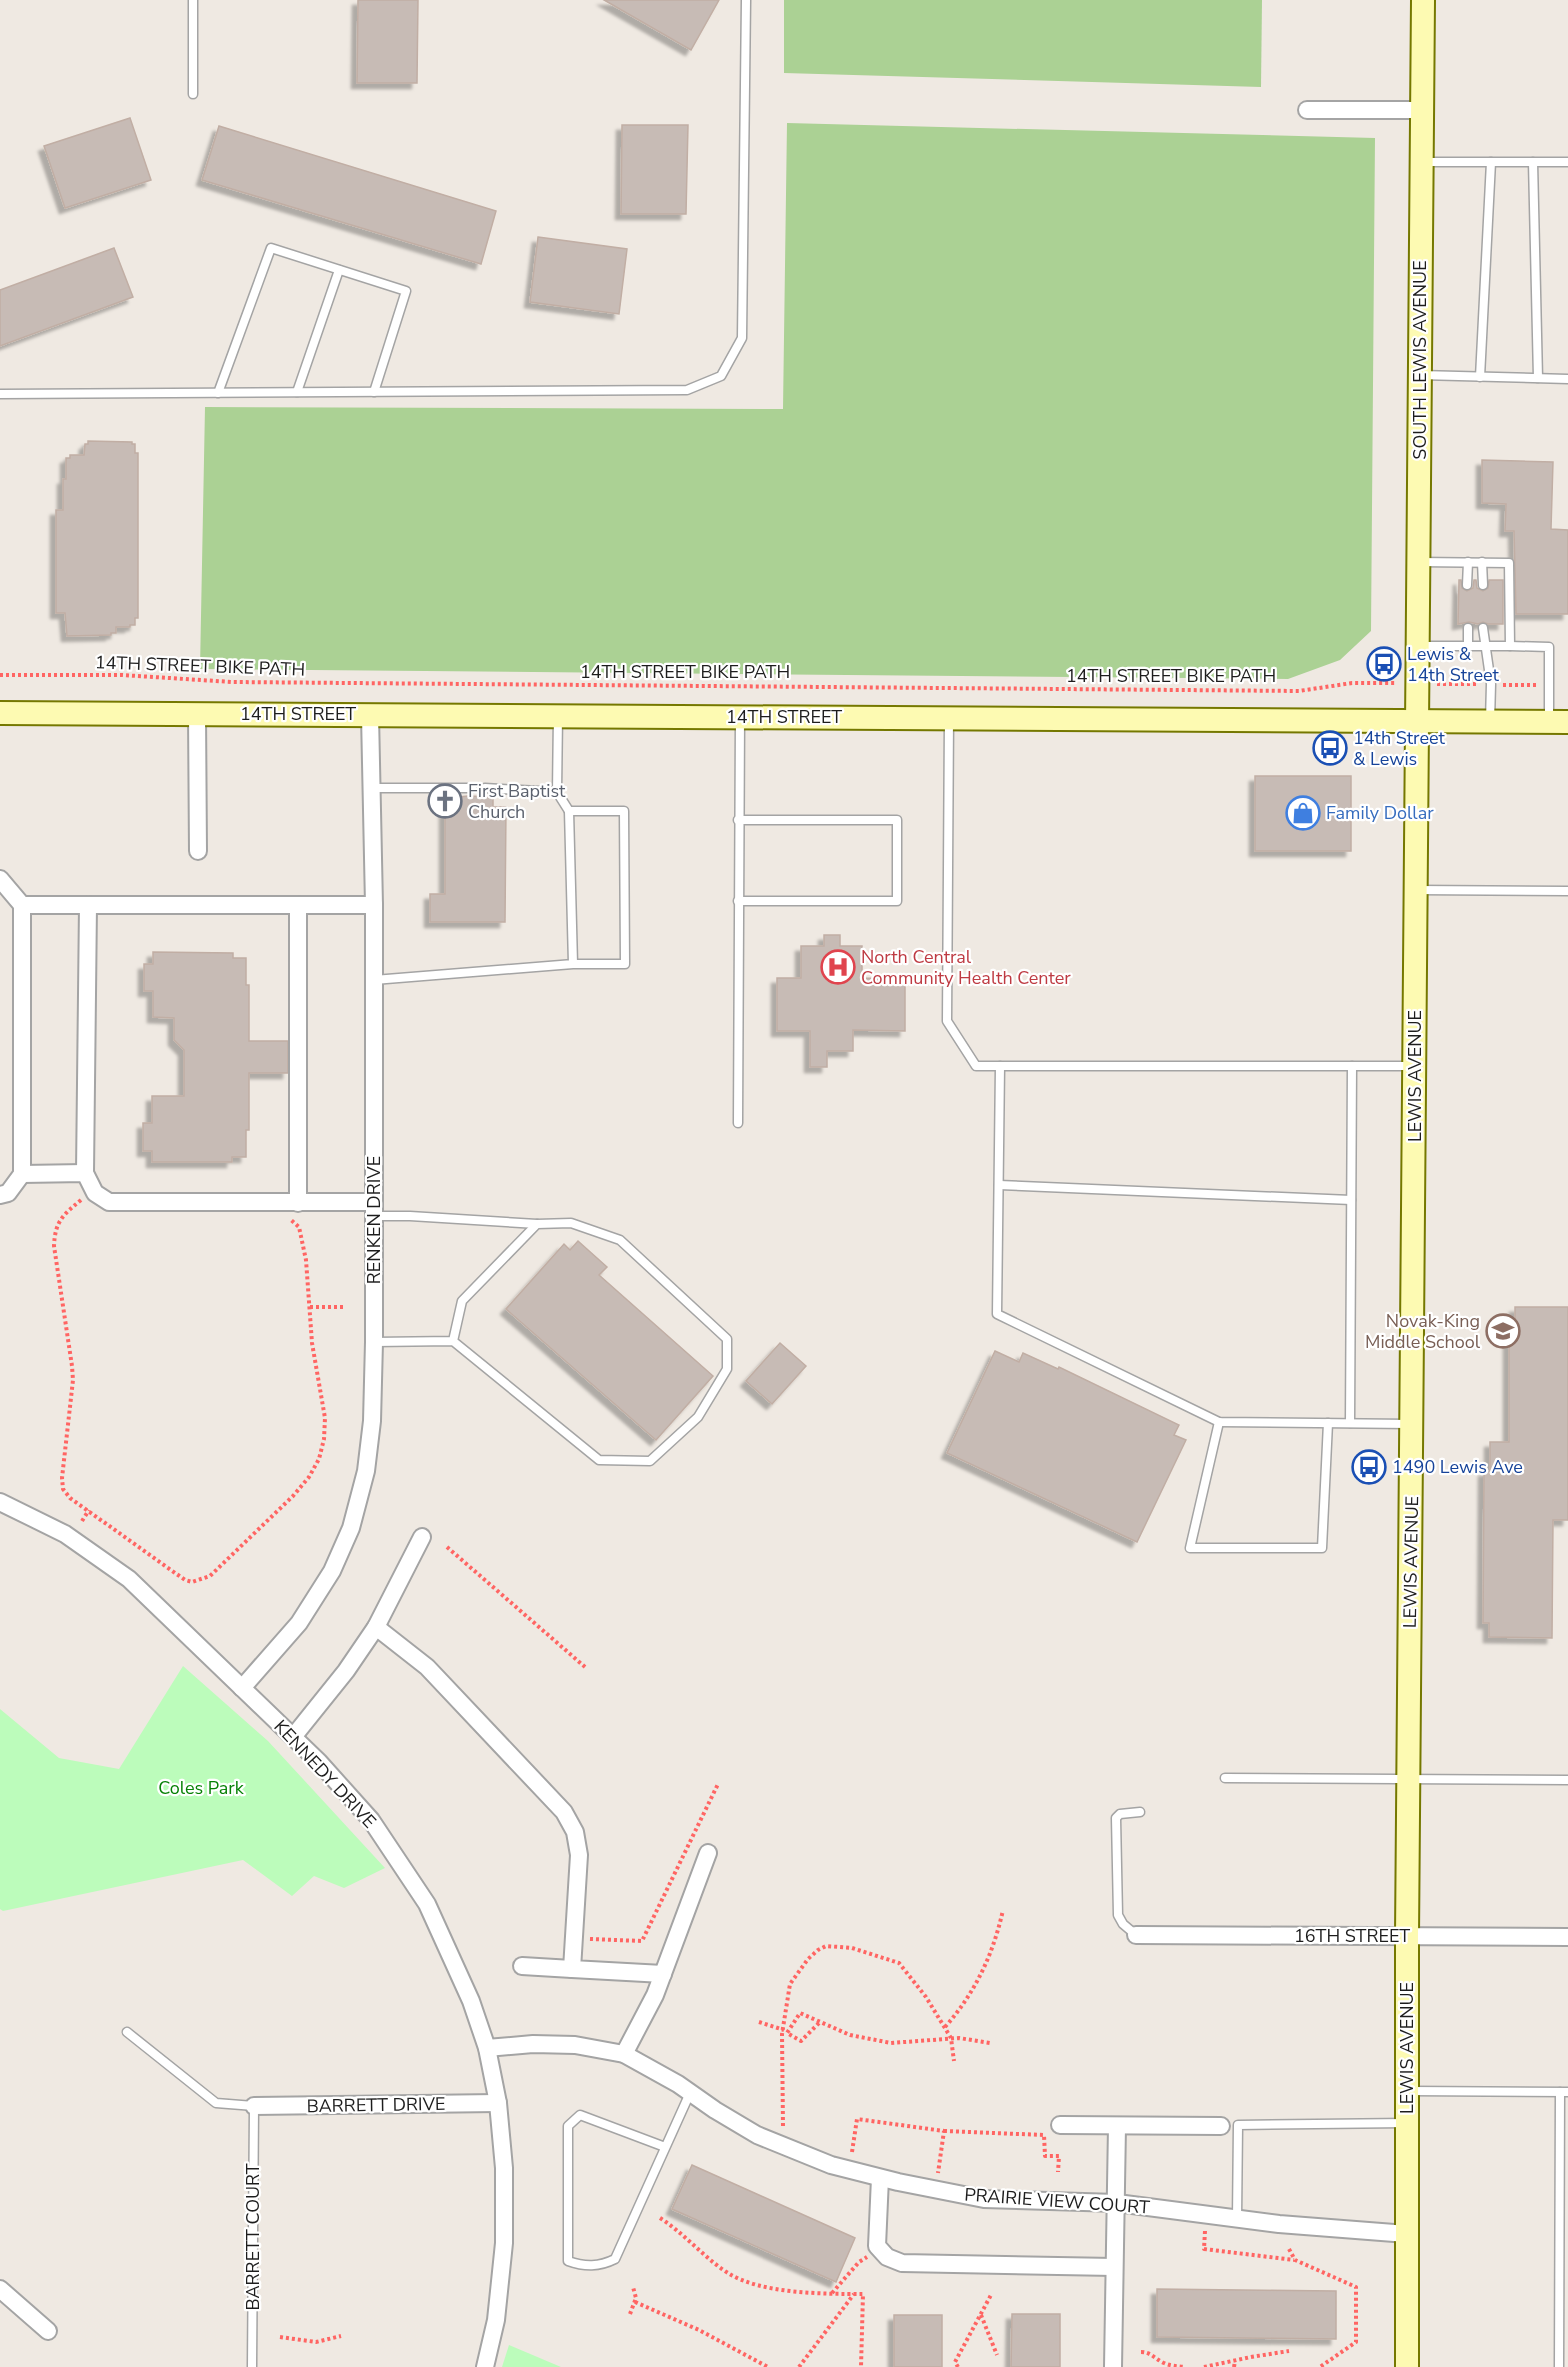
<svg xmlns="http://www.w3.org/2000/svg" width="1568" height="2367" font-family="'Nunito Sans',sans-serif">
<defs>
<filter id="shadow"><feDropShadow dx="-5.5" dy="5.5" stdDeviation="1.5" flood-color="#0004"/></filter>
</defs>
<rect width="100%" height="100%" fill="#efe9e2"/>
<g fill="#abd194">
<polygon points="784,0 1262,0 1261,87 784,73"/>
<polygon points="787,123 1375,138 1371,631 1340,660 1288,679 200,669 205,407 783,409"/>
</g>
<g fill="#bcfcbb">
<polygon points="183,1666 268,1741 385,1868 344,1888 314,1876 292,1896 243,1860 3,1911 0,1909 0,1709 59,1758 119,1769"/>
<polygon points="509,2345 561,2367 502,2367"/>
</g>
<g fill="#c7bbb5" stroke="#c1aea4" stroke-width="1.5" filter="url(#shadow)">
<polygon points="358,0 418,0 417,83 357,83"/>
<polygon points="604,0 719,0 691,50"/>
<polygon points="130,118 151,180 65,208 44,146"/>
<polygon points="622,125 688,125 686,214 621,214"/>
<polygon points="219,126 496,211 481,264 202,180"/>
<polygon points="538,237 627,249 619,314 530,302"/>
<polygon points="114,248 133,297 0,346 0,290"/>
<polygon points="88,441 132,442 132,444 135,444 135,453 138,453 138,618 135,618 135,625 130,625 130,627 116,627 116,633 111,633 111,635 67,636 65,613 56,613 56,510 63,510 63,479 66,479 66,458 70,458 70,455 84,455 85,444 88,444"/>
<polygon points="1482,460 1553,462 1551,529 1568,530 1568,614 1516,614 1514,531 1505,531 1506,504 1482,503"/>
<polygon points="1459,580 1461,580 1462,588 1467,591 1473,588 1474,580 1476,580 1477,588 1483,591 1488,588 1489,580 1503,580 1503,624 1488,624 1483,622 1478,624 1469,622 1458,624"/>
<rect x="1255" y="776" width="96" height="75"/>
<polygon points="468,796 493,797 493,807 506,807 505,922 430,922 430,894 445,894 445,806 459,806 459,797"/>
<polygon points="824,935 840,935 840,946 862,946 862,978 905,979 905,1031 853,1030 853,1051 827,1051 827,1067 810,1067 810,1031 777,1031 777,978 801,978 801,946 824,946"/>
<polygon points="153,952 233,953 233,958 246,958 246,985 249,985 249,1041 288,1041 288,1073 249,1073 249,1130 246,1130 246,1157 232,1157 232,1162 152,1162 152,1151 143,1151 143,1123 152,1123 152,1096 184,1096 184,1050 174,1040 174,1018 153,1017 153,991 144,991 144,964 153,964"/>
<polygon points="578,1241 607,1267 599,1275 713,1376 656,1440 506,1309 564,1244 570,1250"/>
<polygon points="1515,1307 1568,1307 1568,1520 1553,1520 1552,1638 1489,1637 1489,1623 1483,1623 1484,1471 1490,1471 1490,1442 1509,1442 1509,1322 1515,1322"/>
<polygon points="780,1343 806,1366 772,1404 746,1381"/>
<polygon points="995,1351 1019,1362 1023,1353 1058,1369 1059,1367 1179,1425 1174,1435 1186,1440 1137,1542 947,1453"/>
<polygon points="692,2165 855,2238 836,2282 672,2209"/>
<polygon points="1157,2289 1336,2291 1336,2339 1157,2337"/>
<polygon points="1012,2314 1060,2314 1060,2367 1011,2367"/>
<rect x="894" y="2315" width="48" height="52"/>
</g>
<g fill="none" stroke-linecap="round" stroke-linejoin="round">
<defs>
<g id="lane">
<polyline points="193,0 193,94"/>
<polyline points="1421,162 1568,162"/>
<polyline points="1533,162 1538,378"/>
<polyline points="1420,375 1568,379"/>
<polyline points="1480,377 1491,162"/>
<polyline points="297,392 339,270"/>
<polyline points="218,393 271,248 406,291 374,392"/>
<polyline points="0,394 687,390 721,376 742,338 746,0"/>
<polyline points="1419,562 1509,563 1510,646 1420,646"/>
<polyline points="1482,562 1483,585"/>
<polyline points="1467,585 1468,562"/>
<polyline points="1483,628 1491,684 1490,721"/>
<polyline points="1468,646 1468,628"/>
<polyline points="1510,646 1549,647 1549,721"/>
<polyline points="558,716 557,792 569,811"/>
<polyline points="949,718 947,1021 976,1066 1414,1066"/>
<polyline points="371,788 472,788"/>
<polyline points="485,788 557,792"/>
<polyline points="738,820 897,820 897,901 738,901"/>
<polyline points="1416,890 1568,891"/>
<polyline points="374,980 573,964 625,964 624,811 569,811 573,964"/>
<polyline points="1000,1066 997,1314 1219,1422 1410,1424"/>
<polyline points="738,1123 740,717"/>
<polyline points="999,1185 1351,1200"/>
<polyline points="374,1216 410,1216 537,1224"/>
<polyline points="374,1342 453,1341 599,1460 650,1461 698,1417 727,1369 727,1339 620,1240 571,1223 537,1224 462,1301 453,1341"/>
<polyline points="1219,1422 1190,1548 1322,1548 1328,1423"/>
<polyline points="1350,1423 1352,1066"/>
<polyline points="1225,1778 1568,1780"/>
<polyline points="1136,1935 1123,1924 1118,1915 1116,1818 1120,1814 1140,1812"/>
<polyline points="127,2032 216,2103 254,2106 252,2367"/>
<polyline points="1409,2091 1568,2092"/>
<path d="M665,2147L580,2115L568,2126V2261C585,2267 599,2267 615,2259L690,2093"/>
<polyline points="1237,2218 1238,2125 1407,2123"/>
<polyline points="1559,2367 1560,2092"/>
</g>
<g id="street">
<polyline points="1307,110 1422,110"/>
<polyline points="197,714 198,851"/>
<polyline points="0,879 22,905 22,1174 8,1193 0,1195"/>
<polyline points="22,905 374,905"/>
<polyline points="298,905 298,1203"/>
<polyline points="85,1173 88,905"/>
<polyline points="22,1174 85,1173 95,1193 109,1202 374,1202"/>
<polyline points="0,1502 65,1534 129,1579 319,1762 371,1820 427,1904 471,2001 487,2048 498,2103 504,2168 504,2243 496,2320 485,2367"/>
<polyline points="376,1627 427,1667 564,1812 575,1832 579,1855 572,1969 663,1974"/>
<polyline points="242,1688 299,1623 332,1571 351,1528 366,1471 372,1421 374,1342 374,905 370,715"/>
<polyline points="293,1737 346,1671 376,1627 422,1537"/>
<polyline points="1136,1935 1568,1937"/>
<polyline points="522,1966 572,1969"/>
<polyline points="487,2048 533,2044 575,2045 624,2054 678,2084 715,2110 757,2135 831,2165 898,2182 984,2199 1117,2203 1279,2224 1407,2234"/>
<polyline points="624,2054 655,1995 708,1853"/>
<polyline points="254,2106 498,2103"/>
<polyline points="1060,2125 1221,2126"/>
<polyline points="880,2178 877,2246 887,2257 902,2263 1114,2267"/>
<polyline points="0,2289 48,2331"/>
<polyline points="1113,2367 1117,2126"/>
</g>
<g id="secondary">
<polyline points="0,713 1568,722"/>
<polyline points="1407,2367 1407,1936 1423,0"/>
</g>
</defs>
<use href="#lane" stroke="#a4a4a4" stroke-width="11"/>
<use href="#street" stroke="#a4a4a4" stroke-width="20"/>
<use href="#secondary" stroke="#757800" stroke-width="26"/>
<g stroke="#ff6563" stroke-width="4" stroke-dasharray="3 3" stroke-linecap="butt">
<polyline points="0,675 122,675 232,682 1299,691 1352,683 1396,683"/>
<polyline points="1437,684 1477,684"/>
<polyline points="1503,685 1537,685"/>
<path d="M81,1200C63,1215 55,1221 54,1246L72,1366L73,1380L62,1478L63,1489L70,1498L185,1580L192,1582L210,1576L293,1496L309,1477L319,1459L324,1439L325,1418L312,1343L306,1260L299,1227L291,1220"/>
<polyline points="310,1307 346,1307"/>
<polyline points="82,1521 89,1510"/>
<polyline points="447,1547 585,1667"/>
<polyline points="590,1939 642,1941 718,1784"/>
<polyline points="759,2022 784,2030"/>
<polyline points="819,2023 801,2041 787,2033 800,2013 850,2035 891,2043 959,2038 990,2043"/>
<path d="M945,2027C975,1993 993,1955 1003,1910"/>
<polyline points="783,2126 782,2034 790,1984 808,1959 818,1950 826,1946 852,1948 899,1963 926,1997 951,2038 954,2061"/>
<polyline points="944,2131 1044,2135 1045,2156 1059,2156 1058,2172"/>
<polyline points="852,2152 857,2119 944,2131 938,2173"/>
<path d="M660,2218C685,2234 703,2257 728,2273C761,2294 824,2294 863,2294L861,2367"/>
<polyline points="1205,2231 1204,2249 1294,2260"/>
<polyline points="1289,2249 1295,2260 1356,2287 1356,2342 1320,2367"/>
<polyline points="832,2293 859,2262 867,2257"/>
<polyline points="635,2302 699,2330 768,2367"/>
<polyline points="630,2314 636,2298 633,2287"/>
<polyline points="981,2315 997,2355"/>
<polyline points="280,2337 316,2342 341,2336"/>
<path d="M1141,2352C1151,2352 1155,2359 1164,2363C1170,2366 1177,2366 1184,2367"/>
<polyline points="799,2367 854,2294"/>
<polyline points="958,2367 955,2362 991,2295"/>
<polyline points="1204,2367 1251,2357 1289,2351"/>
<polyline points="1234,2367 1235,2361"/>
</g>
<use href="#lane" stroke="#fff" stroke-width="8"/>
<use href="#street" stroke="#fff" stroke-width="16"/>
<use href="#secondary" stroke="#fdfab2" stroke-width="22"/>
</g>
<defs>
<symbol id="bus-ring" viewBox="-11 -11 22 22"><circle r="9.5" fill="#fff" stroke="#1a4fb4" stroke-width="1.5"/><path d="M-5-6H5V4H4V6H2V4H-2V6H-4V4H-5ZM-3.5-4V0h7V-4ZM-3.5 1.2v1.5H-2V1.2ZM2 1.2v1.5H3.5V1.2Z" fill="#1a4fb4"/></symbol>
<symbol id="church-ring" viewBox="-11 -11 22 22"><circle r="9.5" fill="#fff" stroke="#6b7280" stroke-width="1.5"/><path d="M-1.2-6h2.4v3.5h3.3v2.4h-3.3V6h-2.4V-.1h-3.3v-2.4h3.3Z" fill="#6b7280"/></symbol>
<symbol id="shop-ring" viewBox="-11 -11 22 22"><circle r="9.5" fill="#fff" stroke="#3f7fe0" stroke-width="1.5"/><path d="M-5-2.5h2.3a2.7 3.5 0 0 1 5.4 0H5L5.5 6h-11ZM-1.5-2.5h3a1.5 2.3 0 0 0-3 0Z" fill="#3f7fe0"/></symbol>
<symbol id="hospital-ring" viewBox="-11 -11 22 22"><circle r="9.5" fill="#fff" stroke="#e0444e" stroke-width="1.5"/><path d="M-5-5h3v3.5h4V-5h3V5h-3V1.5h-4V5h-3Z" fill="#e0444e"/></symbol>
<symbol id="school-ring" viewBox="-11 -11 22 22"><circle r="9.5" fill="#fff" stroke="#8d6e63" stroke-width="1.5"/><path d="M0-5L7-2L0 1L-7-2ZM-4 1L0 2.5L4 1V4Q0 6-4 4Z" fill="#8d6e63"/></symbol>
</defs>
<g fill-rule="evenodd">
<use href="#bus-ring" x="1365" y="645" width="38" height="38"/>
<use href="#bus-ring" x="1311" y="729" width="38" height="38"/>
<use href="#church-ring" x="426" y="782" width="38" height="38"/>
<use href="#shop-ring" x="1284" y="794" width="38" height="38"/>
<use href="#hospital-ring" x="819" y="948" width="38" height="38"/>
<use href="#school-ring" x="1484" y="1312" width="38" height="38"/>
<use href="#bus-ring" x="1350" y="1448" width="38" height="38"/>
</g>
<g text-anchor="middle" stroke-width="4.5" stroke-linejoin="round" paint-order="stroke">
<g font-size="18" fill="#1d1d1d" stroke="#fff">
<text transform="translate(1420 360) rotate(-90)" y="6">SOUTH LEWIS AVENUE</text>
<text transform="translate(200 666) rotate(2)" y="6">14TH STREET BIKE PATH</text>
<text x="685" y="678">14TH STREET BIKE PATH</text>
<text x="1171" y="682">14TH STREET BIKE PATH</text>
<text x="298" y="720">14TH STREET</text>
<text x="784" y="723">14TH STREET</text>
<text transform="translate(1415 1076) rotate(-90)" y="6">LEWIS AVENUE</text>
<text transform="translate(374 1220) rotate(-90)" y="6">RENKEN DRIVE</text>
<text transform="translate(1411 1562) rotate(-89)" y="6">LEWIS AVENUE</text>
<text transform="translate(325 1774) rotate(47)" y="6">KENNEDY DRIVE</text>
<text x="1352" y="1942">16TH STREET</text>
<text transform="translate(1407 2048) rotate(-90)" y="6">LEWIS AVENUE</text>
<text transform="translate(376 2105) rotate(-1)" y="6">BARRETT DRIVE</text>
<text transform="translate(1057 2201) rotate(4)" y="6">PRAIRIE VIEW COURT</text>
<text transform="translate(253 2237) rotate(-90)" y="6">BARRETT COURT</text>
</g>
<g font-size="18" fill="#164399" stroke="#fff" text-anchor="start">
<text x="1407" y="660">Lewis &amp;<tspan x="1407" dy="21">14th Street</tspan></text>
<text x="1353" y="744">14th Street<tspan x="1353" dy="21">&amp; Lewis</tspan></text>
<text x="1392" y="1473">1490 Lewis Ave</text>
</g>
<g font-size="18" fill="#5b616d" stroke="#fff" text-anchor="start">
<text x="468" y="797">First Baptist<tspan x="468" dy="21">Church</tspan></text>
</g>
<g font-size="18" fill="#366cbe" stroke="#fff" text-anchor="start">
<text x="1326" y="819">Family Dollar</text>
</g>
<g font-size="18" fill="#be3a42" stroke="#fff" text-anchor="start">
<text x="861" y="963">North Central<tspan x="861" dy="21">Community Health Center</tspan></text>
</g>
<g font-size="18" fill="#785e54" stroke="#fff" text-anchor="end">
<text x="1480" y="1327">Novak-King<tspan x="1480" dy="21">Middle School</tspan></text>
</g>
<g font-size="18" fill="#068105" stroke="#fff">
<text x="201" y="1794">Coles Park</text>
</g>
</g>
</svg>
